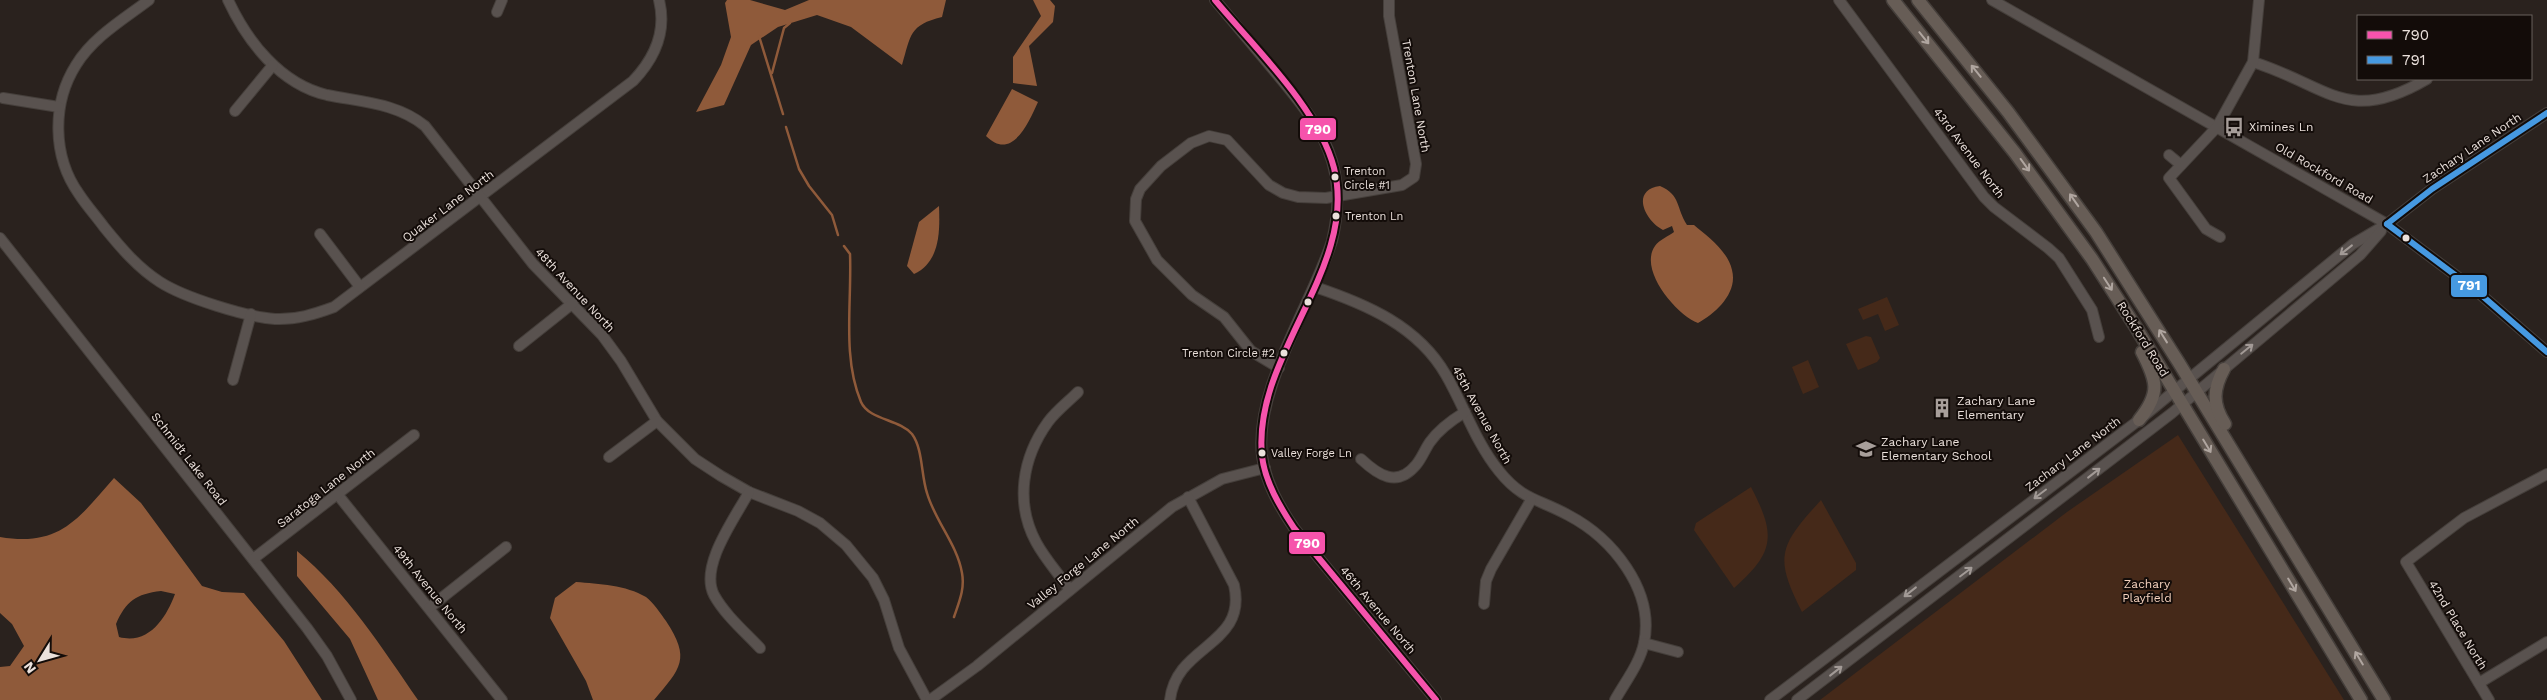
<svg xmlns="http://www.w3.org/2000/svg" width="2547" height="700" font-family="'Work Sans',sans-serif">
<rect width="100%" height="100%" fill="#2a221e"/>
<g fill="#452919">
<polygon points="1887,297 1899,325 1885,331 1878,314 1863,320 1858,309"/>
<polygon points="1866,336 1871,337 1880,358 1877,362 1858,370 1846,344"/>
<polygon points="1808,360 1819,387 1803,394 1792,367"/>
<polygon points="2178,435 2344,700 1820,700 2067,512"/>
<path d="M1751,487C1776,535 1775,552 1734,588L1694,530L1696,523Z"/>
<path d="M1821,500L1856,563V570L1802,612C1773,556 1780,545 1821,500Z"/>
</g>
<g fill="#8f5a3a" fill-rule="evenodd">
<path d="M727,0H750L785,10L809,0H946L942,17C909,25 911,35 902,65L851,27L817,15L778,27L751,45L724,105L696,112L721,65L731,37L725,3Z"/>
<polygon points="1033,0 1050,0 1055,6 1053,22 1029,46 1037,86 1013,83 1013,57 1041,16"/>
<path d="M1012,89L1038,102C1029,122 1012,162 986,136Z"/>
<path d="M1660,186C1681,195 1676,208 1687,225H1694C1707,236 1728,251 1732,270C1738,293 1716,313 1698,323C1677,315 1638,270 1655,246C1659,240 1669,236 1674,232L1672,226L1663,230C1645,221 1630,190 1660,186Z"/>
<path d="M939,206C940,232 940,262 914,274L907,266L919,222Z"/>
<path d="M114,478L141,503L202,586L222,592L244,593L284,641L322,700H0V667L10,666L24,646L12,624L0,613V537C60,547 78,519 114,478ZM161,591L175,594C166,618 149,645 119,637L116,624C126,601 136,594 161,591Z"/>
<path d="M297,551C346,591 382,648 418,700H378L350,639L297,576Z"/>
<path d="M576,582C599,584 626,585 646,597C653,602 661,614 666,621C691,659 681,668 654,700H593L586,681L550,618L555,598Z"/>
</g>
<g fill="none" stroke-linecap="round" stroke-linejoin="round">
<g stroke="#8f5a3a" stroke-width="2.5">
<polyline points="759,36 783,114"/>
<polyline points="772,73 784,28 790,23"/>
<polyline points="786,127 799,169 809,186 832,215 838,235"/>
<path d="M844,246L850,254C852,302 842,357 861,402C869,420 899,419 912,434C923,449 921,475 927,493C935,521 957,544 962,573C965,589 959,602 954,617"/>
</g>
<defs>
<g id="minor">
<path d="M149,0C124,19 93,37 76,65C52,103 52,156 79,194C86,205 96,216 104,227C121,248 138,268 160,282C185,298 247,317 275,319C296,320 315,314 334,307L633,81C655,58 667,32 659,0"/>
<path d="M228,0C247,41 280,84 327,95C361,102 397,103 425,126L533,264L602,335L621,361L657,421L695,459L721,476L749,492L798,511L820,523L846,545L873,578L884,600L899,648L927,700"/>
<path d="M1215,0C1235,24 1256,49 1276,73C1322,128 1350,166 1332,241C1311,306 1254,389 1262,456C1266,483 1279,506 1294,528L1436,700"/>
<polyline points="1839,0 1984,197 1994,207 2048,248 2059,258 2092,310 2099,337"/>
<polyline points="1992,0 2387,224 2479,293 2547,352"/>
<polyline points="497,12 502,0"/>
<path d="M2253,62C2329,86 2347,126 2427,79"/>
<polyline points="3,98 59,107"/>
<polyline points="235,111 273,65"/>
<polyline points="2169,155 2181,165"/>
<polyline points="320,234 360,287"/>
<polyline points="2220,237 2206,229 2169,178 2217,127 2253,62 2259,0"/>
<polyline points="0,238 307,628 327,656 351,700"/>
<path d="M1315,287C1366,304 1418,326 1446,375C1464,406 1476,443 1499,471C1522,500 1539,499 1568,515C1612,538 1655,590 1644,643C1640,663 1625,682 1615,700"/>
<polyline points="519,346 573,303"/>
<polyline points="1279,368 1251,351 1224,317 1192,295 1157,260 1135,221 1136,199 1140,189 1161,166 1191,143 1209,136 1227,140 1269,185 1283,193 1298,197 1326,198 1402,185 1414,177 1416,164 1389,16 1389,0"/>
<polyline points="233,380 251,314"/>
<polyline points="609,457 657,421"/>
<path d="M1361,459C1378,475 1397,488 1416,465C1422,458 1425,449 1430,442C1439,429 1452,420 1465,412"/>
<path d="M749,492C735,518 699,566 714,595C725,615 745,632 760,648"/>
<polyline points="338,495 502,700"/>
<polyline points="253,559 414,435"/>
<path d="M1070,590C1059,574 1045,559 1036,542C1015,503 1022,458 1048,422C1056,411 1068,402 1078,392"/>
<polyline points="1484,604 1486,581 1491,569 1531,500"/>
<polyline points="429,608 506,547"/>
<polyline points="1644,643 1678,652"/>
<polyline points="2479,683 2547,642"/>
<polyline points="930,700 977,666 1172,507 1222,479 1265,468"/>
<path d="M1170,700C1176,644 1248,646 1234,585L1188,497"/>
<polyline points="1770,700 2139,420 2353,244 2387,224 2432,189 2547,113"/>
<polyline points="1797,700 2172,413 2360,255 2381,231"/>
<polyline points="2489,700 2406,562 2464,518 2547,474"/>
</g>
<g id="major">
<polyline points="1893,0 2015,153 2092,259 2137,329 2361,700"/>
<polyline points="1918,0 2008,112 2096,232 2179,363 2384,700"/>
<path d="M2224,369C2213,389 2212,404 2225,424"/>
<path d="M2139,420C2161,393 2157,381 2142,352"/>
</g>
</defs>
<use href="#minor" stroke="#453f3b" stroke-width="12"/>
<use href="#major" stroke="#453f3b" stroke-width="15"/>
<use href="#minor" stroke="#59524f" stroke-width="10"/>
<use href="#major" stroke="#675d56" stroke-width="12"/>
<defs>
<path id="bus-1" d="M1215,0C1254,47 1319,109 1334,168C1359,268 1252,355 1262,456C1265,482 1280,507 1294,528L1436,700"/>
<g id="bus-2">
<polyline points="2387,224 2479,293 2547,352"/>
<polyline points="2387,224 2432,189 2547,113"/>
</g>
</defs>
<use href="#bus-1" stroke="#130c09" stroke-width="10"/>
<use href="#bus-2" stroke="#130c09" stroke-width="10"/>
<use href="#bus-1" stroke="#f653ac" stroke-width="6"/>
<use href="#bus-2" stroke="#4699e1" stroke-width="6"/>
</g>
<defs><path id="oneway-shaft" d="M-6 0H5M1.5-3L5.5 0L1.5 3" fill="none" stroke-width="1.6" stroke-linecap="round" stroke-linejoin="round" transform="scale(1.25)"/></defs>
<g stroke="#b0a6a0">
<use href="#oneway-shaft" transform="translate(1924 38) rotate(51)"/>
<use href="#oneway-shaft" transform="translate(1976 71) rotate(-129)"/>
<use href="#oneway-shaft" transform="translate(2025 165) rotate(54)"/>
<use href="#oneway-shaft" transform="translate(2074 200) rotate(-125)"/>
<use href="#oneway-shaft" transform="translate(2108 284) rotate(57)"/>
<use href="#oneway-shaft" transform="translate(2163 336) rotate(-122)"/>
<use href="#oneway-shaft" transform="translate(2207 446) rotate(59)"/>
<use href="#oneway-shaft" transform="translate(2292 585) rotate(59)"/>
<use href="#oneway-shaft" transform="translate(2359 658) rotate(-121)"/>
</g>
<g stroke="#a29a96">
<use href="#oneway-shaft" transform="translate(2346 250) rotate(142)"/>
<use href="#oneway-shaft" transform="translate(2247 349) rotate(-39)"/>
<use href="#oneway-shaft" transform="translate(2094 473) rotate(-38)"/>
<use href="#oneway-shaft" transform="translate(2040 494) rotate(143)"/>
<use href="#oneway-shaft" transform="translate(1966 572) rotate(-37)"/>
<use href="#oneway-shaft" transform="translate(1910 592) rotate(142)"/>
<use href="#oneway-shaft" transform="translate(1836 671) rotate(-38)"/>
</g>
<defs>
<symbol id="bus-bare" viewBox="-9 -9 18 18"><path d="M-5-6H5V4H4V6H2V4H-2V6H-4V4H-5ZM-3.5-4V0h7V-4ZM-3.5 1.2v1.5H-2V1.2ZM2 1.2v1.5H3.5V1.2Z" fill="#a79e9a" stroke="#130c09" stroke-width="2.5" paint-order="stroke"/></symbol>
<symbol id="building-bare" viewBox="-9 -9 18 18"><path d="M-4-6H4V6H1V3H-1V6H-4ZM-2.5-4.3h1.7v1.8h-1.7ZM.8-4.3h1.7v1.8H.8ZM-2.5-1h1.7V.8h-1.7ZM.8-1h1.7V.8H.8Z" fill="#a79e9a" stroke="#130c09" stroke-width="2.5" paint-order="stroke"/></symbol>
<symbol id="school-bare" viewBox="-9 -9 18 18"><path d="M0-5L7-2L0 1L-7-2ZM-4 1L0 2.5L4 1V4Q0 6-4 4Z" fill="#a79e9a" stroke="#130c09" stroke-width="2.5" paint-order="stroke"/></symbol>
</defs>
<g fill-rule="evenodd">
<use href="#bus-bare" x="2220" y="113" width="28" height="28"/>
<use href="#building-bare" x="1928" y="394" width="28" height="28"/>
<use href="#school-bare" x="1852" y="435" width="28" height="28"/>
</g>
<g fill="#ebe1dc" stroke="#130c09" stroke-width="2">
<circle cx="1335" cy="177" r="4.5"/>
<circle cx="1336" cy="216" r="4.5"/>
<circle cx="2406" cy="238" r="4.5"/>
<circle cx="1308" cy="302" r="4.5"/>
<circle cx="1284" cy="353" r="4.5"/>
<circle cx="1262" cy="453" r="4.5"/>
</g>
<g text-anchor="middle" stroke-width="4" stroke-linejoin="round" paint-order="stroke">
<g font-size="11" fill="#ebe1dc" stroke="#130c09" text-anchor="start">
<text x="1344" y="175">Trenton<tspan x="1344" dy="14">Circle #1</tspan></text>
<text x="1345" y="220">Trenton Ln</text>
<text x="1275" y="357" text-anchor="end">Trenton Circle #2</text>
<text x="1271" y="457">Valley Forge Ln</text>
</g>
<g font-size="12" fill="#ebe1dc" stroke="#130c09">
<text transform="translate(1416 96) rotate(80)" y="4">Trenton Lane North</text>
<text transform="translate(2472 148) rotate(-34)" y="4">Zachary Lane North</text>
<text transform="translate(1969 153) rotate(53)" y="4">43rd Avenue North</text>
<text transform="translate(2324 173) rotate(30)" y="4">Old Rockford Road</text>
<text transform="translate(448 206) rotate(-37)" y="4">Quaker Lane North</text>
<text transform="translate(575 290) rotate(47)" y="4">48th Avenue North</text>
<text transform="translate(2143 339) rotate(58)" y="4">Rockford Road</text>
<text transform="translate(1482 415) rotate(61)" y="4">45th Avenue North</text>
<text transform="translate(2073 454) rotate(-37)" y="4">Zachary Lane North</text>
<text transform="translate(189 459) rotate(52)" y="4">Schmidt Lake Road</text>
<text transform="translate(326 488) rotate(-38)" y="4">Saratoga Lane North</text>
<text transform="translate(1083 563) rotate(-39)" y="4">Valley Forge Lane North</text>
<text transform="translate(430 589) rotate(51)" y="4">49th Avenue North</text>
<text transform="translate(1378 610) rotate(50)" y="4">46th Avenue North</text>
<text transform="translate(2458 625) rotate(59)" y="4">42nd Place North</text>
</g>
<g font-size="12" fill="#ebe1dc" stroke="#130c09" text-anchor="start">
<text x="2249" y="131">Ximines Ln</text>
<text x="1957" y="405">Zachary Lane<tspan x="1957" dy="14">Elementary</tspan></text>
<text x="1881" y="446">Zachary Lane<tspan x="1881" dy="14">Elementary School</tspan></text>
</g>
<g font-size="12" fill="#f4d1bd" stroke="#130c09">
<text x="2147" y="588">Zachary<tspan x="2147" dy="14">Playfield</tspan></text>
</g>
</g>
<g stroke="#130c09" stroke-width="2">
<rect x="1299" y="117" width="38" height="24" rx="5" fill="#f653ac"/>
<rect x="2450" y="274" width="38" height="24" rx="5" fill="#4699e1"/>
<rect x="1288" y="531" width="38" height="24" rx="5" fill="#f653ac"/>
</g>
<g font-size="14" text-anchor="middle" font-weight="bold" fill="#fff">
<text x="1318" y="134">790</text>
<text x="2469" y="290">791</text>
<text x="1307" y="548">790</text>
</g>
<rect x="2357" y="15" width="175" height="65" fill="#130c09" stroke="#69615d"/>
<rect x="2367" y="31" width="25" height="8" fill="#f653ac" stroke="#69615d"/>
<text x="2402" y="40" font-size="15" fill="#ebe1dc">790</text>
<rect x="2367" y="56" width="25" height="8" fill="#4699e1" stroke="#69615d"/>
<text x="2402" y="65" font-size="15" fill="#ebe1dc">791</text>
<g transform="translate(40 660) rotate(233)" stroke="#130c09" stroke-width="4" paint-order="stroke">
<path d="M0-4L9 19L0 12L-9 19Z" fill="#ebe1dc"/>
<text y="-8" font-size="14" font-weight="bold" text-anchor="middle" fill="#ebe1dc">N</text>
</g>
</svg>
